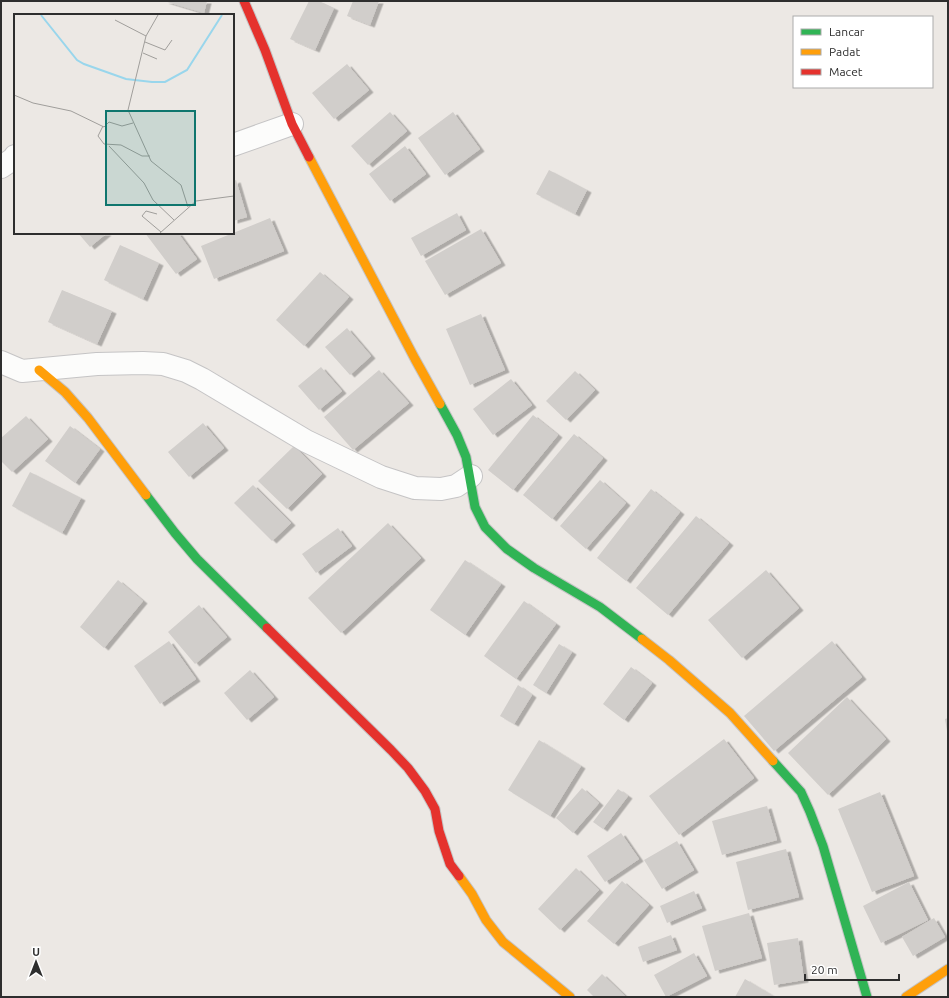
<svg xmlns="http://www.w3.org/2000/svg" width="949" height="998" font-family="Ubuntu,sans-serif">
<defs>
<filter id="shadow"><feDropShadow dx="4.5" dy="2.5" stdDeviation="0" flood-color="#0004"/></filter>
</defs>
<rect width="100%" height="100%" fill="#ece8e4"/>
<g fill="#d1cecb" filter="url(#shadow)">
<polygon points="164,1 207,1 204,13"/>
<polygon points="309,1 319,1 334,8 315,50 290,39"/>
<polygon points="353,1 379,1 370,25 347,16"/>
<polygon points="347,64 369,90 334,119 312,93"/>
<polygon points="390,112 407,131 368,165 351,146"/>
<polygon points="453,112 480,149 445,175 418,138"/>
<polygon points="405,146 426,174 390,201 369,174"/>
<polygon points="549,170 587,190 575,214 536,194"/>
<polygon points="236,180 247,217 233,221 233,181"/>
<polygon points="457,213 466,230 421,256 411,238"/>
<polygon points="270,218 284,251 214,279 201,246"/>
<polygon points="481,229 501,263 445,295 425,261"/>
<polygon points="78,233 107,233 90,247"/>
<polygon points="145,233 178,233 197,259 176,274"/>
<polygon points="120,245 159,263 143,299 104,280"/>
<polygon points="320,272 349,297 304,346 276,320"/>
<polygon points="62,290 112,311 97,344 48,322"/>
<polygon points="481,314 505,370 470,385 446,329"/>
<polygon points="347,328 371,356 350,375 325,347"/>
<polygon points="321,367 342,391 319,410 298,386"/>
<polygon points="379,370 409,403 353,450 324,417"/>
<polygon points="575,371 595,390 566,420 546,401"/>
<polygon points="511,379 532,405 493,435 473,409"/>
<polygon points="533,415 558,435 513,490 488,470"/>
<polygon points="26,416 48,439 12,472 1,461 1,438"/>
<polygon points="203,423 224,448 189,477 168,452"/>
<polygon points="70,426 100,449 75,483 45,461"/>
<polygon points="574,434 603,458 552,519 523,495"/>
<polygon points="294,446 322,474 287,509 258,481"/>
<polygon points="30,472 81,498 62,533 12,506"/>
<polygon points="600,480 626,503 586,549 560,526"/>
<polygon points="253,485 291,523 272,541 234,503"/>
<polygon points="651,489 680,512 626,581 597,558"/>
<polygon points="696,516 729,543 668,615 636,588"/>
<polygon points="388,523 421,558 341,633 308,598"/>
<polygon points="338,528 352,546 316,573 302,554"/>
<polygon points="465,560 501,584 465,635 430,610"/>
<polygon points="766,570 799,608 742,658 708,620"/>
<polygon points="118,580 143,601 104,648 80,627"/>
<polygon points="524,601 556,624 516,679 484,656"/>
<polygon points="199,605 227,637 195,664 168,632"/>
<polygon points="169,641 196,679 160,704 134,666"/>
<polygon points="832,641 862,677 774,751 744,716"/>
<polygon points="559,644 572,652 546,693 533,685"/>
<polygon points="631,667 652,683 624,720 603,704"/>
<polygon points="250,670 274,697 247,720 224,693"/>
<polygon points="518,685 532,695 514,724 500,716"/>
<polygon points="847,697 886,739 828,795 788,753"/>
<polygon points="948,718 948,730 947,731 945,719"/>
<polygon points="724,739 754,778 679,835 649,796"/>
<polygon points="539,740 581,766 550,816 508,790"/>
<polygon points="582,788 599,803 573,833 556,818"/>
<polygon points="618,789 628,796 603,829 593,822"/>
<polygon points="880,792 914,876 872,892 838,809"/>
<polygon points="767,806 777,840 722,855 712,821"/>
<polygon points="621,833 639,859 605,882 587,856"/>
<polygon points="677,841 694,870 662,889 644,860"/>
<polygon points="786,849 799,897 748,910 736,862"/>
<polygon points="576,868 599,890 560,930 538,909"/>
<polygon points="622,881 649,905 614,944 587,921"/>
<polygon points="909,882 928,920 881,943 863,906"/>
<polygon points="694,891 702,908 667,923 660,906"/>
<polygon points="749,913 762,958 715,971 702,926"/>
<polygon points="934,918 945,937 913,956 902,937"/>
<polygon points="671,935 677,950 643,962 638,947"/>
<polygon points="798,938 804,980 774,985 767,943"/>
<polygon points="694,953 707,976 666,997 654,975"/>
<polygon points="602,974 626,997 594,997 587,990"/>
<polygon points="745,979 775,997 735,997"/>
</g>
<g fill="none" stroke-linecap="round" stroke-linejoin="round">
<defs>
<g id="street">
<polyline points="233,145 292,124"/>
<polyline points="1,167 13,159 15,156"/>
<polyline points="1,362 22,371 97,364 143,363 163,364 186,371 202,379 306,441 381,477 415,488 441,489 456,486 471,476"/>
</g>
<g id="fast">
<polyline points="440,404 457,435 466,457 475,507 485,527 507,549 534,568 600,607 642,639"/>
<polyline points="146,495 175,533 197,559 267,628"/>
<polyline points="773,761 801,792 810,812 823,846 867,997"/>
</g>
<g id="slow">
<polyline points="309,157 415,359 440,404"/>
<polyline points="39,370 65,392 88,418 146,495"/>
<polyline points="642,639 669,660 730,713 773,761"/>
<polyline points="459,876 472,894 486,920 503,942 570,997"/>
<polyline points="906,997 948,969"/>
</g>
<g id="jam">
<polyline points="244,1 265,50 292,124 309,157"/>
<polyline points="267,628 391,750 408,768 425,791 435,809 439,831 450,864 459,876"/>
</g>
</defs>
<use href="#street" stroke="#c5c4c5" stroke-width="24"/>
<use href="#fast" stroke="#c5c4c5" stroke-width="11"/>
<use href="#slow" stroke="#c5c4c5" stroke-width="11"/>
<use href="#jam" stroke="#c5c4c5" stroke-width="11"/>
<use href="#street" stroke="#fcfcfb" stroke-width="22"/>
<use href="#fast" stroke="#30b455" stroke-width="9"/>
<use href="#slow" stroke="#ff9f0a" stroke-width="9"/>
<use href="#jam" stroke="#e5322d" stroke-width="9"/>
</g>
<g transform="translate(14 14)">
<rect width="220" height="220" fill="#ece8e4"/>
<path fill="none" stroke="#99d6ec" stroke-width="2" d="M27,1L63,46L70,50L112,65L138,68H151L173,56L208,1"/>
<path fill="none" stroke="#a09e9b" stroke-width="1" d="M144,1L132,22L114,96L137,147L167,171L174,193M101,6L132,22M131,28L151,36L158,26M129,39L143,45M0,81L19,89L57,97L90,113L95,108L108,112L119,109M89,112L84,122L90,130L107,131L128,142H136M95,132L130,169L139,186L160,206M143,200L132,197L128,202L147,218M146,219L182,187L220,182"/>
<path fill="#0f766e" fill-opacity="0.15" stroke="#0f766e" stroke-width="2" d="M92,97H181V191H92Z"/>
<rect width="220" height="220" fill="none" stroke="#2e2e2e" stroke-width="2"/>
</g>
<rect width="949" height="998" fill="none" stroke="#2e2e2e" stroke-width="4"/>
<rect x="793" y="16" width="140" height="72" fill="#ffffff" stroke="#ababab"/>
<rect x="801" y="29" width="20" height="6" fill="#30b455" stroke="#ababab"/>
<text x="829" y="36" font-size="12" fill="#2e2e2e">Lancar</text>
<rect x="801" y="49" width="20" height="6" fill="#ff9f0a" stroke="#ababab"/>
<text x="829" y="56" font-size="12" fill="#2e2e2e">Padat</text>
<rect x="801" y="69" width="20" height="6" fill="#e5322d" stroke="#ababab"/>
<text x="829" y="76" font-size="12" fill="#2e2e2e">Macet</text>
<g transform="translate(36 962)" stroke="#ffffff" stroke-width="3" paint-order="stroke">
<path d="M0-3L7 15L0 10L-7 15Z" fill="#2e2e2e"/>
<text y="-6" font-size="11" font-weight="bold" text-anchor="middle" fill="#2e2e2e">U</text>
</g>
<path d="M805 974v6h94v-6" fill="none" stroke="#2e2e2e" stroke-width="2"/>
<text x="811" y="974" font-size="12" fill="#2e2e2e" stroke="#ffffff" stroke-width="3" paint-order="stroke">20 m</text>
</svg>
